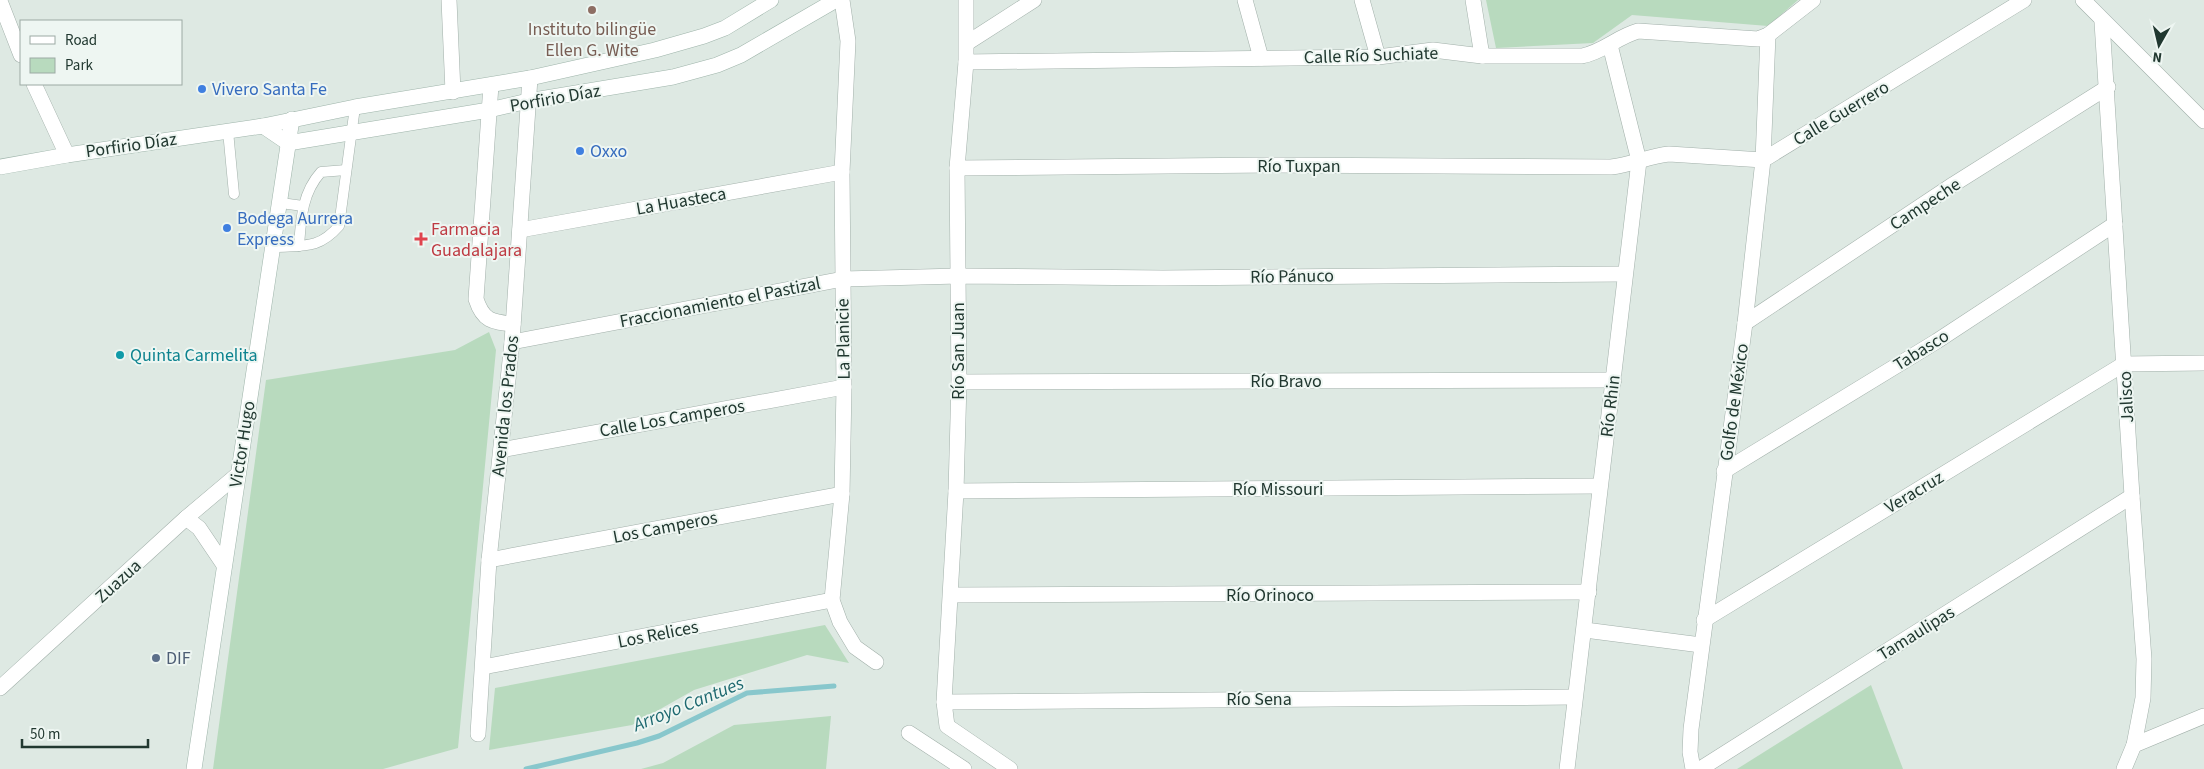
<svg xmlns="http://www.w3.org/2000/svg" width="2204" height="769" font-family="'Source Sans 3',sans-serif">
<rect width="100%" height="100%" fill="#dee9e3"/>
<g fill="#b8dabe">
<polygon points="1486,0 1798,0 1768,26 1632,15 1593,43 1496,48"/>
<polygon points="489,332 496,350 458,748 383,769 213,769 266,380 455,350"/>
<polygon points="825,625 849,663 807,655 694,690 632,725 489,750 495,688"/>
<polygon points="1871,685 1903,769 1737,769"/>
<polygon points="831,716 826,769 641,769 663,763 734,725"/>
</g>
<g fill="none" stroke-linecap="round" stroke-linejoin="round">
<polyline stroke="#88c7cc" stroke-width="5" points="526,769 637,743 659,736 747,693 834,686"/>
<defs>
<g id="lane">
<polyline points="228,131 234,194"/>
<polyline points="281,203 303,206"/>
<path d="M299,246C301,219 302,193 321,172L346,170"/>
<path d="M274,247C303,245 318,250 339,226L355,107"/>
</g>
<g id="street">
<polyline points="449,0 453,92"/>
<polyline points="842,0 848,41 842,172 844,387 842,494 832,600 840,622 855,647 876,662"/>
<polyline points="966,0 966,62 957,168 959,382 956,491 944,702 947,726 1010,769"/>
<polyline points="1245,0 1261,58"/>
<polyline points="1362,0 1378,57"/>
<polyline points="1473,0 1482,56"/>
<polyline points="2083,0 2204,121"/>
<polyline points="0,1 21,55"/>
<polyline points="2102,22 2132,496 2144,659 2143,698 2134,745 2124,769"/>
<polyline points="967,43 1034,0"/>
<path d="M966,62L1378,57L1433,50L1482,56H1582C1603,52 1617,37 1638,31L1758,39L1768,35L1813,0"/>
<polyline points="34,84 67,155"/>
<path d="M491,85L476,299C483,321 492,322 513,324"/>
<path d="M957,168L1270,165L1611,167C1631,165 1649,156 1669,154L1763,160L2024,0"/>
<polyline points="520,230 842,172"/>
<polyline points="1745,323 1954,184 2108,87"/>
<polyline points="512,342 843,279 959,276 1163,278 1625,274"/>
<polyline points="959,382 1614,380"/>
<polyline points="501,450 844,387"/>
<polyline points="1724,471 1937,341 2115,224"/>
<polyline points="956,491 1600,486"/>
<polyline points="186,518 199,528 224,565"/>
<polyline points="489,560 842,494"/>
<polyline points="951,595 1589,592"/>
<polyline points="1704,620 2124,364 2204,363"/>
<polyline points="1585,630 1701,645"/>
<polyline points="483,667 832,600"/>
<polyline points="0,688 186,518 237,475"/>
<polyline points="944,702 1574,697"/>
<polyline points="909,733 964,769"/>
<polyline points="478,734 489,560 512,342 530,78"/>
<polyline points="2134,745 2204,716"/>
<polyline points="1567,769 1639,161 1610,45"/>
<polyline points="1693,769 1690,752 1691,729 1745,323 1763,160 1768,35"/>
<polyline points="1700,769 2132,496"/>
</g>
<g id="secondary">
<polyline points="263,126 288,143 489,110 528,101 673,77 717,65 741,55 836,0"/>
<polyline points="0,167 67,155 263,126 355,107 530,78 655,50 704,36 725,28 771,0"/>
<polyline points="194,769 292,119"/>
</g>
</defs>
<use href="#lane" stroke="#a2b0aa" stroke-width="11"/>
<use href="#street" stroke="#a2b0aa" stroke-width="16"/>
<use href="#secondary" stroke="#9eb4aa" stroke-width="16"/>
<use href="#lane" stroke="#fff" stroke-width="10"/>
<use href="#street" stroke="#fff" stroke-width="15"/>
<use href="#secondary" stroke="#fff" stroke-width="15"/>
</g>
<circle fill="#8d6e63" stroke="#eef6f2" stroke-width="2" cx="592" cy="10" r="5"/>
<g fill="#3f7fe0" stroke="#eef6f2" stroke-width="2">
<circle cx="202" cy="89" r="5"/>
<circle cx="580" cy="151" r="5"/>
<circle cx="227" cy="228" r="5"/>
</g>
<path fill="#e0444e" stroke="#eef6f2" stroke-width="2" d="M418.5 231.5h5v5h5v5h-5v5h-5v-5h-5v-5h5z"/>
<circle fill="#0f9aa8" stroke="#eef6f2" stroke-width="2" cx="120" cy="355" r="5"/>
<circle fill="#5c6f8a" stroke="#eef6f2" stroke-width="2" cx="156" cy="658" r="5"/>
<g text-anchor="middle" stroke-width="4" stroke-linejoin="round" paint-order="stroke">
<g font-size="18" fill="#785e54" stroke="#eef6f2">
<text x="592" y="35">Instituto bilingüe<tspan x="592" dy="21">Ellen G. Wite</tspan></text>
</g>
<g font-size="18" fill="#213830" stroke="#eef6f2">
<text transform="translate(1371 55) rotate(-2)" y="6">Calle Río Suchiate</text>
<text transform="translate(555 98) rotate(-10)" y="6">Porfirio Díaz</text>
<text transform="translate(1841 113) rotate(-31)" y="6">Calle Guerrero</text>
<text transform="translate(131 145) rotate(-8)" y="6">Porfirio Díaz</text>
<text x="1299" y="172">Río Tuxpan</text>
<text transform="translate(681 201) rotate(-10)" y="6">La Huasteca</text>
<text transform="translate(1925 204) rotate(-33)" y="6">Campeche</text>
<text transform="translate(1292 276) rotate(-1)" y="6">Río Pánuco</text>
<text transform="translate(720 302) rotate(-11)" y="6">Fraccionamiento el Pastizal</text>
<text transform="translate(843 339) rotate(-91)" y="6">La Planicie</text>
<text transform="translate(1921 350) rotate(-32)" y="6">Tabasco</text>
<text transform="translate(958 351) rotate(-90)" y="6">Río San Juan</text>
<text x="1286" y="387">Río Bravo</text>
<text transform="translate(2126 397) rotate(-93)" y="6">Jalisco</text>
<text transform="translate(1734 402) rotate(-82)" y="6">Golfo de México</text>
<text transform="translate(505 406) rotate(-84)" y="6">Avenida los Prados</text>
<text transform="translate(1610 406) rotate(-83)" y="6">Río Rhin</text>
<text transform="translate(672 418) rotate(-10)" y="6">Calle Los Camperos</text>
<text transform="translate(242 444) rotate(-81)" y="6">Victor Hugo</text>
<text x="1278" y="495">Río Missouri</text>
<text transform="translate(1914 492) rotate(-31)" y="6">Veracruz</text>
<text transform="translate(665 527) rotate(-11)" y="6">Los Camperos</text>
<text transform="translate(118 581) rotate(-42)" y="6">Zuazua</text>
<text x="1270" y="601">Río Orinoco</text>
<text transform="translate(1916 633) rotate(-32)" y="6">Tamaulipas</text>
<text transform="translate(658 634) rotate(-11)" y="6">Los Relices</text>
<text x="1259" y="705">Río Sena</text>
</g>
<g font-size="18" fill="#366cbe" stroke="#eef6f2" text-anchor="start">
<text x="212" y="95">Vivero Santa Fe</text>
<text x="590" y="157">Oxxo</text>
<text x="237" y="224">Bodega Aurrera<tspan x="237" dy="21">Express</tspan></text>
</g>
<g font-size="18" fill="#be3a42" stroke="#eef6f2" text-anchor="start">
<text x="431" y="235">Farmacia<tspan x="431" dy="21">Guadalajara</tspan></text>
</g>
<g font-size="18" fill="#0d838f" stroke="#eef6f2" text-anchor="start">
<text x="130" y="361">Quinta Carmelita</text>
</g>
<g font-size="18" fill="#4e5e75" stroke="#eef6f2" text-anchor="start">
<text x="166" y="664">DIF</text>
</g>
<g font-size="19" font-style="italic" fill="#1e6970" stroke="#eef6f2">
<text transform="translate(688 703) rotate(-22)" y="7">Arroyo Cantues</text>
</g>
</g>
<rect x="20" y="20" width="162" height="65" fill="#eef6f2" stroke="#9caaa4"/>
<rect x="30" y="36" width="25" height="8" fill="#ffffff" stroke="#9caaa4"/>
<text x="65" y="45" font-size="15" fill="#213830">Road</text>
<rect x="30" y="58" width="25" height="15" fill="#b8dabe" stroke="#9caaa4"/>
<text x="65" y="70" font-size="15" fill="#213830">Park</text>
<g transform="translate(2159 45) rotate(188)" stroke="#eef6f2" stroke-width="4" paint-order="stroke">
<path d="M0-4L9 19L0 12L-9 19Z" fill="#213830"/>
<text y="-8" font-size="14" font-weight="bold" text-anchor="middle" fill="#213830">N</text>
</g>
<path d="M22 739v8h126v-8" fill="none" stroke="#213830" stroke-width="2.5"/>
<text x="30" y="739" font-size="15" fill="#213830" stroke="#eef6f2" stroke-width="4" paint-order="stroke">50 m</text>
</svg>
